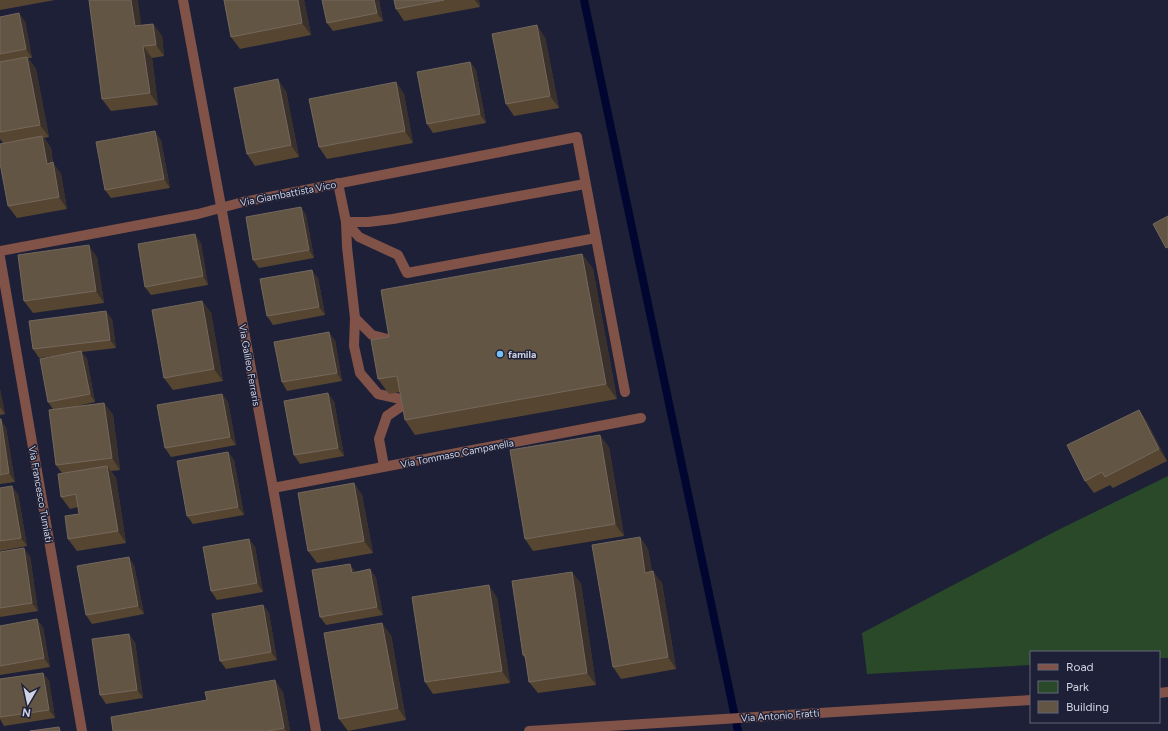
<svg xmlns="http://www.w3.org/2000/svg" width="1168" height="731" font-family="Figtree,sans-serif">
<rect width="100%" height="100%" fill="#1d2037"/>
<polygon fill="#2a4929" points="1168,476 1168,658 1159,658 1159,652 1031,652 1031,665 867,674 862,633 1056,531"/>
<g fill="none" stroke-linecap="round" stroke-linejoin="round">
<polyline stroke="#00062f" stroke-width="8" points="584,0 738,731"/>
<g stroke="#815247" stroke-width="10">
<polyline points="577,137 625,392"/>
<polyline points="338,183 346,222 347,247 355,318 354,346 360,373 378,394 409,401"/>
<polyline points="346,222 359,237 398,255 407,273 596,238"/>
<polyline points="346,222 368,222 393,219 585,184"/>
<polyline points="355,318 372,335 396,341"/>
<polyline points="384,466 379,439 387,416 409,401"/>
</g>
<g stroke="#815247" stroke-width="10">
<polyline points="183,0 273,488 316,731"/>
<polyline points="0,251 198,214 243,202 577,137"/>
<polyline points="0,257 82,731"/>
<polyline points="273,488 641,418"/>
</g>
<g stroke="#815247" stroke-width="10">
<polyline points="1159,693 1168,692"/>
<polyline points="529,731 1031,700"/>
</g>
</g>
<g fill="#564631">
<polygon points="0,0 55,0 0,10"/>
<polygon points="224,0 304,0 311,35 240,49 231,37"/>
<polygon points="379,0 383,21 333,31 327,23"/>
<polygon points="394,0 479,0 480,7 404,21 396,9"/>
<polygon points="0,17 25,21 32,58 28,58 36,69 49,137 44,138 51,148 53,163 61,174 67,209 17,218 8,206 3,143 0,139"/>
<polygon points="153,24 162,36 164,56 152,58 158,105 111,111 102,99 142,25"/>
<polygon points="545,37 559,108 514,116 506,104"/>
<polygon points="470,62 476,70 486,123 433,133 427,124"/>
<polygon points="396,82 404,94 413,143 327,159 319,147"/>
<polygon points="286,91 299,157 255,166 247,154"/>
<polygon points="161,140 170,188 111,198 105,190"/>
<polygon points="301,207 306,215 314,258 259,268 253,260"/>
<polygon points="201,243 208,285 151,295 145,287"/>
<polygon points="582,254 593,269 617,399 415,435 405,420 400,392 389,394 378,379 389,337"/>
<polygon points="97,257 104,303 33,313 24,301"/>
<polygon points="318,278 325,315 273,325 267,316"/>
<polygon points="202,301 211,313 223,381 173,390 164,378"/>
<polygon points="112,319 116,348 82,352 87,359 95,402 73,407 104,403 113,415 120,470 111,471 116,478 126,543 77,551 68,539 79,514 78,507 70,509 61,497 62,473 56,465 53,409 48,402 62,355 39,358 33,349"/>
<polygon points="335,340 342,381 287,391 282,382"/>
<polygon points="0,389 5,414 0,415"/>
<polygon points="222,394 228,402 236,445 171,457 165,448"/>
<polygon points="334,401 344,456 300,464 294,455"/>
<polygon points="1139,410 1147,422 1167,461 1113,488 1110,485 1094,493 1085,481"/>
<polygon points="0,419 6,428 15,482 0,484"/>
<polygon points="609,447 624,536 533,551 525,539"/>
<polygon points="228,452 234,460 244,515 193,524 187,516"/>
<polygon points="354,483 362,495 373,553 317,563 308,551"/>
<polygon points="0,488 18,494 27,546 0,551"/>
<polygon points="640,537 648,549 652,572 662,583 676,669 621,679 613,667"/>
<polygon points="249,539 255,547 263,592 217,600 211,591"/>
<polygon points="0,552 30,556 38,611 0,617"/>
<polygon points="134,565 144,614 92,624 86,615"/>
<polygon points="370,569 376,578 383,615 326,625 320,617"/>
<polygon points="572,572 581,584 596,685 538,693 529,682 526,660 523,655"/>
<polygon points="497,597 510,683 433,694 425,682"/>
<polygon points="263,605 269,613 277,660 226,669 220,661"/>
<polygon points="0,626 43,627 50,667 0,675"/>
<polygon points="391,635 406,720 348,731 339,719"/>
<polygon points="135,642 143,698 106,704 100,695"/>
<polygon points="43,673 49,681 55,718 4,726 0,719 0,679"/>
<polygon points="283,692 290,731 113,731 207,700"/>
</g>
<g fill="#3a302c">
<polygon points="131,0 138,0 143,38 135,26"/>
<polygon points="298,0 304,0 311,35 302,23"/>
<polygon points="374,0 379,0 383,21 377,13"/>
<polygon points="475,0 479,0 480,7"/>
<polygon points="19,13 25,21 32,58 26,49"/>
<polygon points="153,24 162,36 164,56 156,45"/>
<polygon points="537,25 545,37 559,108 550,96"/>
<polygon points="143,46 152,58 158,105 150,93"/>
<polygon points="27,57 36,69 49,137 40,125"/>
<polygon points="470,62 476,70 486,123 480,114"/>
<polygon points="278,79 286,91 299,157 291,145"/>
<polygon points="396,82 404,94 413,143 405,131"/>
<polygon points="155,131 161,140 170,188 164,179"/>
<polygon points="42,136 51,148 53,163 61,174 67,209 59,197 47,164"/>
<polygon points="301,207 306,215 314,258 309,250"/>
<polygon points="195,234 201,243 208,285 203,276"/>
<polygon points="89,245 97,257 104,303 96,291"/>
<polygon points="582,254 593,269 617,399 606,384"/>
<polygon points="312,270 318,278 325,315 319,307"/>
<polygon points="202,301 211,313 223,381 214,369"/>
<polygon points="106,311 112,319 116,348 110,340"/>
<polygon points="329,332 335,340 342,381 337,373"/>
<polygon points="81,351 87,359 95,402 90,394"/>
<polygon points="0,389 5,414 0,407"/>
<polygon points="328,393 334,401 344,456 338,448"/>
<polygon points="222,394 228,402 236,445 230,437"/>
<polygon points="104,403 113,415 120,470 112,458"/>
<polygon points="1139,410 1147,422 1167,461 1159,449"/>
<polygon points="1,419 6,428 15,482 9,473"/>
<polygon points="600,435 609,447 624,536 615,524"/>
<polygon points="228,452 234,460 244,515 238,507"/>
<polygon points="107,466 116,478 126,543 118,531"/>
<polygon points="354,483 362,495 373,553 364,541"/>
<polygon points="12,486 18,494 27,546 21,538"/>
<polygon points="640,537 648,549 654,585 645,573"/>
<polygon points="249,539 255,547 263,592 257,583"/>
<polygon points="24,548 30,556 38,611 32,603"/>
<polygon points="129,557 134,565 144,614 138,606"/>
<polygon points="350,564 356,572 352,573"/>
<polygon points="370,569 376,578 383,615 377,607"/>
<polygon points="653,571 662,583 676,669 668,657"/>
<polygon points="572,572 581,584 596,685 587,673"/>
<polygon points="489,585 497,597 510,683 502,671"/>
<polygon points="263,605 269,613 277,660 271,652"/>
<polygon points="37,619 43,627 50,667 44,658"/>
<polygon points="382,623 391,635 406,720 398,708"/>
<polygon points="129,634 135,642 143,698 137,690"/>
<polygon points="43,673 49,681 55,718 49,710"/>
<polygon points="275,680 283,692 290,731 286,731 284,728"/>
</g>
<g fill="#635544" stroke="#74685d">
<polygon points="89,0 131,0 135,26 153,24 156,45 143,46 150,93 102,99"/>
<polygon points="224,0 298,0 302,23 231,37"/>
<polygon points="322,0 374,0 377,13 327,23"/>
<polygon points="394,0 444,0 396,9"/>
<polygon points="19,13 26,49 0,54 0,17"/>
<polygon points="537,25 550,96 506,104 492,34"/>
<polygon points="27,57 40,125 0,132 0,62"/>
<polygon points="470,62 480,114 427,124 417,72"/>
<polygon points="278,79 291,145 247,154 234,88"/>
<polygon points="396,82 405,131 319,147 309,99"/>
<polygon points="155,131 164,179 105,190 96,142"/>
<polygon points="42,136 47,164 53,162 59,197 8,206 0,163 0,144"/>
<polygon points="301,207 309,250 253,260 246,217"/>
<polygon points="1168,216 1168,247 1166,248 1153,224"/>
<polygon points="195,234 203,276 145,287 138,244"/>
<polygon points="89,245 96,291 24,301 18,255"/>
<polygon points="582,254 606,384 405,420 397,376 378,379 371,340 389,337 381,290"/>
<polygon points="312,270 319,307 267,316 260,279"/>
<polygon points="202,301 214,369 164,378 152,310"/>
<polygon points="106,311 110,340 33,349 29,321"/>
<polygon points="329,332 337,373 282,382 274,342"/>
<polygon points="81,351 90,394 48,402 40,359"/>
<polygon points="328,393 338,448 294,455 284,401"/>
<polygon points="222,394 230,437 165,448 157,405"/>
<polygon points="104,403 112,458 56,465 49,410"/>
<polygon points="1139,410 1159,449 1105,477 1102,472 1085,481 1067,445"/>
<polygon points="0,419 1,419 9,473 0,475"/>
<polygon points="600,435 615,524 525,539 510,450"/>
<polygon points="228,452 238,507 187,516 177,461"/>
<polygon points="107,466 118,531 68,539 65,516 79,514 76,494 61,497 58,474"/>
<polygon points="354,483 364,541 308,551 298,493"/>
<polygon points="12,486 21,538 0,541 0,488"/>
<polygon points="640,537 645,573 653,571 668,657 613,667 592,545"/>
<polygon points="249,539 257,583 211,591 203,547"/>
<polygon points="24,548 32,603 0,608 0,552"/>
<polygon points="129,557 138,606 86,615 77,566"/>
<polygon points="350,564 352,573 370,569 377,607 320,617 312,570"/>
<polygon points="572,572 587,673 529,682 525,655 523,655 512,581"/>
<polygon points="489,585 502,671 425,682 412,597"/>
<polygon points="263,605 271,652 220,661 212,614"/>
<polygon points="37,619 44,658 0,666 0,626"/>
<polygon points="382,623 398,708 339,719 324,633"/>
<polygon points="129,634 137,690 100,695 92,639"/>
<polygon points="43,673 49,710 0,717 0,679"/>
<polygon points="275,680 284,728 268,731 113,731 111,717 207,700 205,692"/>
<polygon points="59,727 60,731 30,731"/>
</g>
<circle fill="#77c0f7" stroke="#1d2037" stroke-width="1.5" cx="500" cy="354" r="4"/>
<g text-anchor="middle" stroke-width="3" stroke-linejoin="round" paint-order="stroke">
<g font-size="10" fill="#cfd2e2" stroke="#1d2037">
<text transform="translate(288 193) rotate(-11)" y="4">Via Giambattista Vico</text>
<text transform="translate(250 365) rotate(80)" y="4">Via Galileo Ferraris</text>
<text transform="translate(457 453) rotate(-11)" y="4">Via Tommaso Campanella</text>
<text transform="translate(41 494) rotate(80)" y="4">Via Francesco Tumiati</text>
<text transform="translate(780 715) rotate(-4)" y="4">Via Antonio Fratti</text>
</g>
<g font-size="10" font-weight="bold" fill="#cfd2e2" stroke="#1d2037" text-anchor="start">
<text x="508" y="358">famila</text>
</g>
</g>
<rect x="1030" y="651" width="130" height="72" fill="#1d2037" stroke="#64677b"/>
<rect x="1038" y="664" width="20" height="6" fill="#815247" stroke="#64677b"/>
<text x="1066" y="671" font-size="12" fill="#cfd2e2">Road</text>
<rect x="1038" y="681" width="20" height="12" fill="#2a4929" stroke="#64677b"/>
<text x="1066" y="691" font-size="12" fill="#cfd2e2">Park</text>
<rect x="1038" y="701" width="20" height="12" fill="#635544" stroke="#64677b"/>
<text x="1066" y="711" font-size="12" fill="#cfd2e2">Building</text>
<g transform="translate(28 703) rotate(189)" stroke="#1d2037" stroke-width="3" paint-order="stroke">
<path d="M0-3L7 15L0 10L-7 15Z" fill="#cfd2e2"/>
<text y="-6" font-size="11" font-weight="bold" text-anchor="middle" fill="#cfd2e2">N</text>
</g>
</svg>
